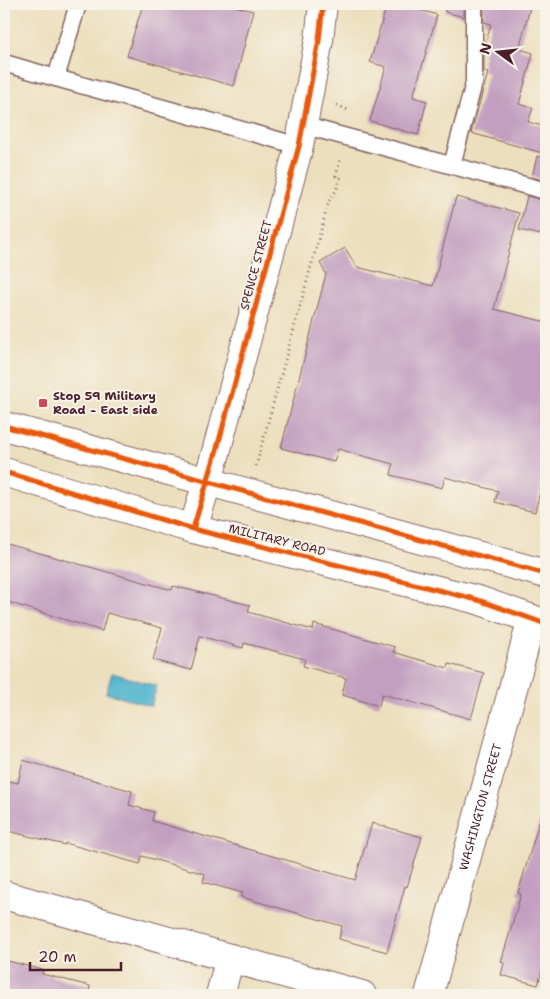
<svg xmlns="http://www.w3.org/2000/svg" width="550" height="999" font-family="'Shantell Sans',sans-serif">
<rect width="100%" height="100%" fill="#f7f3e8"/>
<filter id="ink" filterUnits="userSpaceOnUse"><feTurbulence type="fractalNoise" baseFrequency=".02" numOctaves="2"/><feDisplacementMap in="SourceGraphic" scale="10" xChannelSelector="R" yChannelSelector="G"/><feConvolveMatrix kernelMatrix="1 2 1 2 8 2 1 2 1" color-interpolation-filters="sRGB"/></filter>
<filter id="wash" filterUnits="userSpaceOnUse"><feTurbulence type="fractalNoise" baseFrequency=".0096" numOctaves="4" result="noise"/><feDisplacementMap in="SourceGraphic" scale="20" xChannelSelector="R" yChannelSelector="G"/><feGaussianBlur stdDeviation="1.12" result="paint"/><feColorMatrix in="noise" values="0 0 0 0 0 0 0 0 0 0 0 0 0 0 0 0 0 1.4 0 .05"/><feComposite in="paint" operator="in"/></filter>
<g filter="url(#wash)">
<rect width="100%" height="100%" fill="#ecdfbd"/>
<polygon fill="#4eb3cd" stroke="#4c697c" points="112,673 157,686 151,706 106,693"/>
<g id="blocks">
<g fill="#c29fc0">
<polygon points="143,4 227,4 253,11 234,86 127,56"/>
<polygon points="387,4 422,4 420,10 437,15 413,97 427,101 418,135 370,121 386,67 370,62"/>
<polygon points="446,4 464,4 464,17 445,12"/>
<polygon points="484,4 531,4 519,49 533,53 519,104 533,108 528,122 546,127 546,154 471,133 488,73 484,72 484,49 491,24 484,22"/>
<polygon points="537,156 546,158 546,181 532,177"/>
<polygon points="527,196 546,201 546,236 519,230"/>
<polygon points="456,197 519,213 494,309 546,322 546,467 535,512 495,502 498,491 445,477 442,488 391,475 393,464 338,449 334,462 281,448 326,274 320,263 345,248 357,267 433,286"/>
<polygon points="4,543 172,590 173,586 250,605 248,612 313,630 314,624 395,647 393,652 448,668 449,664 484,673 471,719 382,694 379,706 342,695 346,678 303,666 305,659 244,643 243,648 200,636 191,670 153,660 162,628 107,613 102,631 4,601"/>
<polygon points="23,760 132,791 129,805 154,812 152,821 355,880 372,823 422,837 407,887 405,886 387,952 339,939 342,926 241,897 243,893 203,882 205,874 142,856 140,864 65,843 65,845 4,830 4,780 18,783"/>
<polygon points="540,819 546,820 546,971 542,970 538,985 501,975 504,963 501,962 521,894 518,893"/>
<polygon points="4,960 43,970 42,974 90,986 89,995 4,995"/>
</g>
</g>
</g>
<g filter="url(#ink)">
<use href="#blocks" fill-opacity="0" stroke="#83625e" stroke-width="1"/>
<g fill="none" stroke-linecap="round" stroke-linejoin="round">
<defs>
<g id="service">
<polyline points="78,4 56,78 299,146"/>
<polyline points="4,63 56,78"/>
<polyline points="302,125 546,191"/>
<polyline points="452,165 474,83 474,4"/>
</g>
<g id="minor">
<polyline points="193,529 215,456 299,146 319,40 323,4"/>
<polyline points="4,895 362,995"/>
<polyline points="220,995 230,958"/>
<path id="s1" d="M429,995L532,619"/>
</g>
<g id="tertiary">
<polyline points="4,426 546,574"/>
<polyline points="4,472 193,529 478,600 546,624"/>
</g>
</defs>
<use href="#service" stroke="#83625e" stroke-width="19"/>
<use href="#minor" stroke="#83625e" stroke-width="30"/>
<use href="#tertiary" stroke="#83625e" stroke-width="30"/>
<g stroke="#83625e" stroke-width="3" stroke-dasharray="1 4" stroke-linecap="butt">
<polyline points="337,105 350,111"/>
<polyline points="256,466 329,201 336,191 340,178 336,176 340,160"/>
</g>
<use href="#service" stroke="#fff" stroke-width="16"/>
<use href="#minor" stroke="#fff" stroke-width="28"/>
<use href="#tertiary" stroke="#fff" stroke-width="28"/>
<defs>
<g id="cycleway">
<polyline points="4,426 546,574"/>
<polyline points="4,472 193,529 478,600 546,624"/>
<polyline points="193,529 215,456 299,146 319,40 323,4"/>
</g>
</defs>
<use href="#cycleway" stroke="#f7f3e8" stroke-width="8"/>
<use href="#cycleway" stroke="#e8590c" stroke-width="5"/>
</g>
</g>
<rect fill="#d1495b" stroke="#f7f3e8" stroke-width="2" x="38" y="398" width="10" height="10" rx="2.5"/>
<g text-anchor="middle" stroke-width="4" stroke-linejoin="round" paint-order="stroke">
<g font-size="12" fill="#4a1f2b" stroke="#f7f3e8">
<text transform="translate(256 265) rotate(-75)" y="4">SPENCE STREET</text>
<text transform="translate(277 540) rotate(14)" y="4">MILITARY ROAD</text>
<text dy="4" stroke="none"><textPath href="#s1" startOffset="195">WASHINGTON STREET</textPath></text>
</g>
<g font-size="12" font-weight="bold" fill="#4a1f2b" stroke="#f7f3e8" text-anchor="start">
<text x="53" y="400">Stop 59 Military<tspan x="53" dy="14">Road - East side</tspan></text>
</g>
</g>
<rect width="550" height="999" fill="none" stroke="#f7f3e8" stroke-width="20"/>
<g transform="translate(498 52) rotate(285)" stroke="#f7f3e8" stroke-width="4" paint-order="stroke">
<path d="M0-4L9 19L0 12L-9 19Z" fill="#4a1f2b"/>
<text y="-8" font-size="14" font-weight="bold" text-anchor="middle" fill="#4a1f2b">N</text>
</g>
<path d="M30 962v8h91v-8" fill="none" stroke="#4a1f2b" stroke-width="2.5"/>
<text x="38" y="962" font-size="15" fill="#4a1f2b" stroke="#f7f3e8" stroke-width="4" paint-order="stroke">20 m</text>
</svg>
